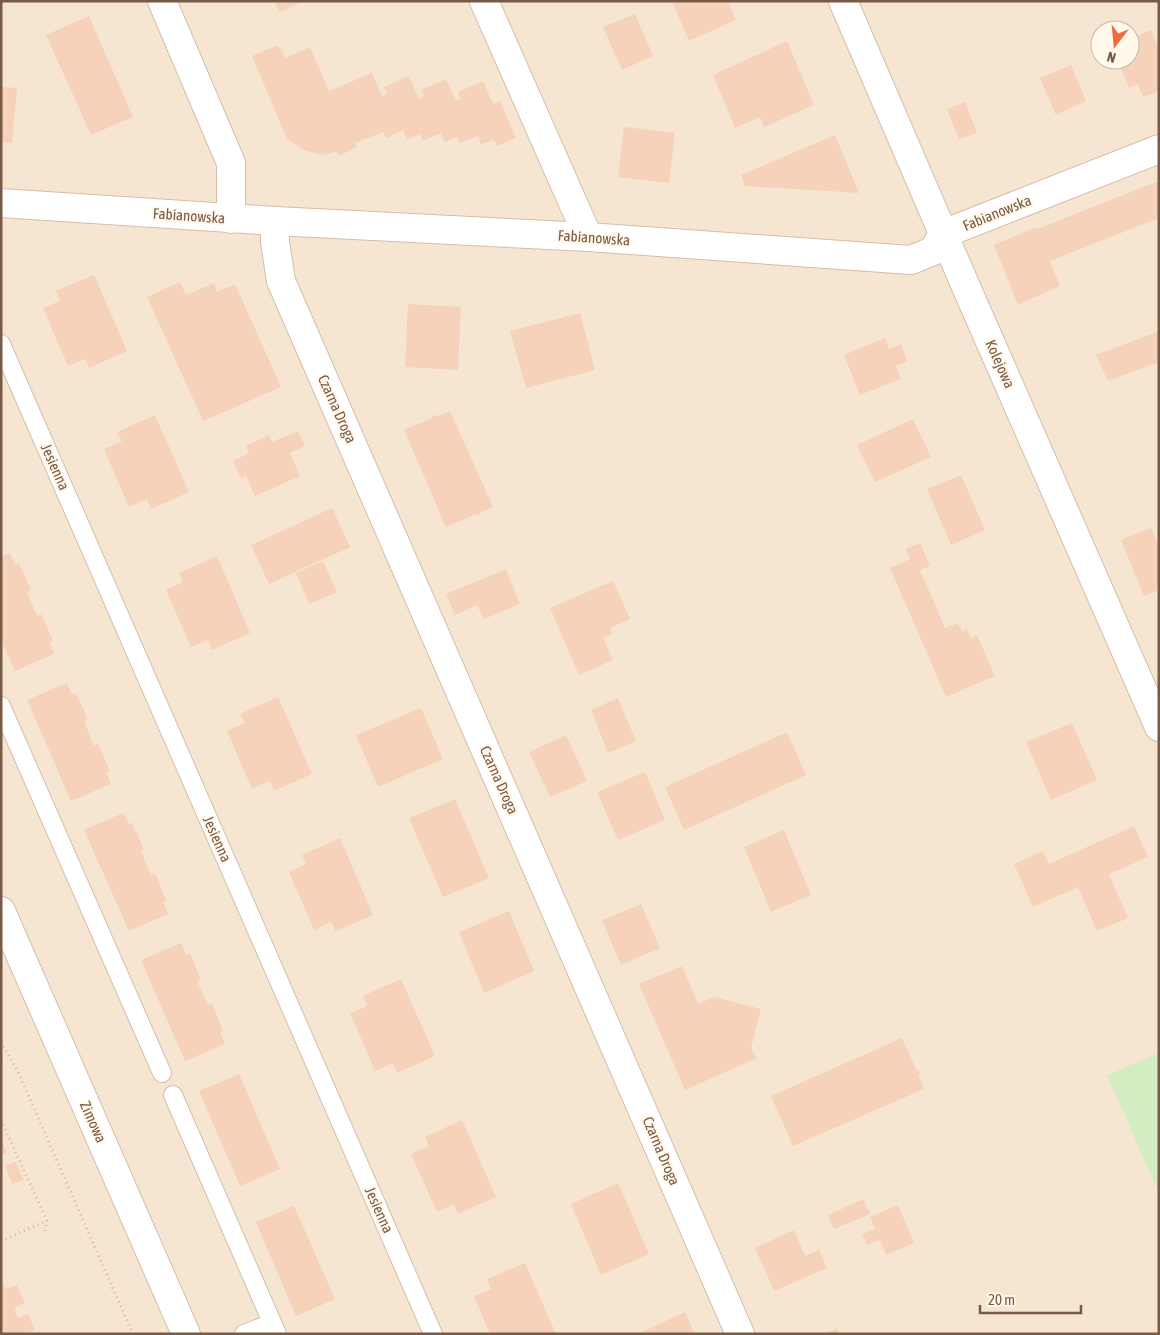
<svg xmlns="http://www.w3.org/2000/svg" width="1160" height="1335" font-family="'Asap Condensed',sans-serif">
<rect width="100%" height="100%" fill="#fef4e4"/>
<path fill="#f6e6d1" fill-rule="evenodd" d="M1,1H1159V1334H1ZM1100,30H1130V60H1100Z"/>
<polygon fill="#d2edc1" points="1159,1053 1159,1193 1107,1075"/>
<g fill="#f5d2b9">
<polygon points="274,1 304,1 279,12"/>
<polygon points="672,1 728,1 736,20 689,41"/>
<polygon points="635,14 653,56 622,70 603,27"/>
<polygon points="89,16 133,117 91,135 46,35"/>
<polygon points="1151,30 1157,44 1159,43 1159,91 1143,97 1138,84 1129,88 1119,64 1130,60 1130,39"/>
<polygon points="787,41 814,105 764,127 760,117 735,128 713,75"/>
<polygon points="278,45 285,58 310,47 329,91 372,73 382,96 387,94 384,87 409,76 419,99 424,96 421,90 446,79 456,101 461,99 458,92 483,81 493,104 500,101 516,138 497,146 494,139 481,145 478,136 460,143 457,137 444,142 441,133 423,141 420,134 407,140 403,130 386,138 383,132 355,143 357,147 339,156 336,151 326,155 306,151 287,139 252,56"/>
<polygon points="1071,65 1086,101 1056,115 1040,78"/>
<polygon points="1,87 17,88 12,143 1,142"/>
<polygon points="965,102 977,133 959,139 947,109"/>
<polygon points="624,127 675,133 669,183 618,177"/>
<polygon points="835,135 859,193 745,186 741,175"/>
<polygon points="1159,181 1159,218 1050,261 1060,286 1018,305 994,245 1036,227 1037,229"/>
<polygon points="94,275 127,351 89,368 85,359 68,366 43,308 60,301 56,291"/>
<polygon points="180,282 186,295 214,283 217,292 235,284 281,387 203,421 147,297"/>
<polygon points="408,304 461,307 458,370 405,367"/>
<polygon points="580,313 595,370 526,388 510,331"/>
<polygon points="1159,331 1159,362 1108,381 1096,355"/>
<polygon points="885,338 889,349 901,344 907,361 896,366 901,379 860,395 844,355"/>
<polygon points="450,411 493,507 479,513 480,514 477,516 476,514 446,527 404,430 432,418 432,416 435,415 435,417"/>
<polygon points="155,415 189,492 151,509 147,499 129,507 104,449 122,441 117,432"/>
<polygon points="913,419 931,457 875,482 857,445"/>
<polygon points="298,431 305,446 290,453 300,476 255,496 246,476 241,478 233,461 249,453 246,446 269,435 272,442"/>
<polygon points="961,475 985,530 951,545 927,489"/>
<polygon points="332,508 350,547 269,584 251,545"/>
<polygon points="1151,528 1159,547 1159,590 1144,596 1121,540"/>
<polygon points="920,543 930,566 920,570 945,628 958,623 962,632 967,629 971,638 977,635 995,676 946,697 890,568 910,559 906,549"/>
<polygon points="10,553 15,565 19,563 31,590 27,592 37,616 41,614 53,641 49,642 54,654 15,671 1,641 1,557"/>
<polygon points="217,556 250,633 212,650 208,640 191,647 166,590 183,582 179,573"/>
<polygon points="323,561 337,592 309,604 296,573"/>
<polygon points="506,569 520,604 484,619 477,605 455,615 446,594"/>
<polygon points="613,581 630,619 610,628 612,634 603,638 613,660 579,675 550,608"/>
<polygon points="67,683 72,695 75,693 82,706 88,720 84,721 94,746 98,744 110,771 106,772 111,784 71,801 27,700"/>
<polygon points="278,697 312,774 274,791 270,781 252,789 227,731 245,723 240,714"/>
<polygon points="618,698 636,741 608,753 591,710"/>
<polygon points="421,708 443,759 378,787 356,735"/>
<polygon points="1072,723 1097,780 1051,800 1026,742"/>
<polygon points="787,732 806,775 684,830 665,787"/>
<polygon points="566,735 587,781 550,797 529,752"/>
<polygon points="645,772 665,820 618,840 597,792"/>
<polygon points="455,799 489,878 443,897 409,818"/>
<polygon points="123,813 129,824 132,823 138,836 144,850 141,851 151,875 155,874 166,900 163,902 168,914 129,931 84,830"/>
<polygon points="1134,826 1148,857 1109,874 1128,918 1097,931 1078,887 1033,907 1014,864 1043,851 1049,864"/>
<polygon points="784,830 811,895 771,912 744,847"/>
<polygon points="340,838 373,915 332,933 335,930 331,922 314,930 289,872 306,864 302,855"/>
<polygon points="641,904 660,948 621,965 602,920"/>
<polygon points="509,911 534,971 484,993 459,932"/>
<polygon points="181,943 186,955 190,953 201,980 197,981 208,1005 212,1003 223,1031 220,1032 225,1044 185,1061 141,960"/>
<polygon points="682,966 698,1004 714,997 761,1009 751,1048 757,1058 685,1090 639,984"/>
<polygon points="401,979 435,1056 397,1073 393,1063 375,1071 350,1013 368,1006 363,996"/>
<polygon points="902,1038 917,1071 919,1070 920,1073 918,1074 924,1089 793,1146 771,1096"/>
<polygon points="239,1074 280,1169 240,1186 199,1091"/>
<polygon points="462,1120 496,1197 458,1214 454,1204 437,1212 411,1154 429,1146 425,1137"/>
<polygon points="1,1139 7,1152 1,1155"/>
<polygon points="16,1162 23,1180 12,1184 5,1165"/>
<polygon points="618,1183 649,1254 601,1275 571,1204"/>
<polygon points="863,1199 870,1214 834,1229 828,1215"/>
<polygon points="898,1205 914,1243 886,1255 880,1240 867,1245 862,1234 875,1229 870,1217"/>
<polygon points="294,1206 335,1299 296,1316 256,1222"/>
<polygon points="794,1230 805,1256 819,1250 827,1268 774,1291 755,1248"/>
<polygon points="525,1263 556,1334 490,1334 474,1296 491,1289 487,1279"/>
<polygon points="4,1285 6,1289 17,1285 25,1303 14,1308 18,1318 28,1314 35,1330 26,1334 1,1334 1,1286"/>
<polygon points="685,1312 695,1334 638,1334"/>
<polygon points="837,1328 839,1334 825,1334"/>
</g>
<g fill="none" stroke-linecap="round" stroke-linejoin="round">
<defs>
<g id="lane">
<polyline points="1,344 433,1334"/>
<polyline points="1,706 162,1073"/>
<polyline points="173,1095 277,1334"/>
<polyline points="244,1334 272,1323"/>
</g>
<g id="street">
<polyline points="162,1 231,163 231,219"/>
<polyline points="484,1 588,237"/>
<polyline points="843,1 970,296 1159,727"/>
<polyline points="275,221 275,242 281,281 740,1334"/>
<polyline points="1,911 186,1334"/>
</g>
<polyline id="secondary" points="1,203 275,221 588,237 911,260 933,251 943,234 1159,149"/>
</defs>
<use href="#lane" stroke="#d2beab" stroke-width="20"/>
<use href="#street" stroke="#d2beab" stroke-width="30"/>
<use href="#secondary" stroke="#d6bea9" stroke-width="30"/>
<g stroke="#dbb59c" stroke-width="3" stroke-dasharray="1 4" stroke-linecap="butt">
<polyline points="1,1042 18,1072 133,1334"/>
<polyline points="1,1120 47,1221 45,1232"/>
<polyline points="1,1241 46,1221"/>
</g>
<use href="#lane" stroke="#fff" stroke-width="18"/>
<use href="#street" stroke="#fff" stroke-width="28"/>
<use href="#secondary" stroke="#fff" stroke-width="28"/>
</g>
<g text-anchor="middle" stroke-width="4.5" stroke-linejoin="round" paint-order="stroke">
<g font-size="15" fill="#785a47" stroke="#fff8eb">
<text transform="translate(997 213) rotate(-22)" y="5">Fabianowska</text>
<text transform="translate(189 216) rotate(4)" y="5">Fabianowska</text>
<text transform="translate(594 238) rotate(4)" y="5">Fabianowska</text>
<text transform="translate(1000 364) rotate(66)" y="5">Kolejowa</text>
<text transform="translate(337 409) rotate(66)" y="5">Czarna Droga</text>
<text transform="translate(55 467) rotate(66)" y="5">Jesienna</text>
<text transform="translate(499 780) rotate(66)" y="5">Czarna Droga</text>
<text transform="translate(217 839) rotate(66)" y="5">Jesienna</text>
<text transform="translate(93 1122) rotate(66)" y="5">Zimowa</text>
<text transform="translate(661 1151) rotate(67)" y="5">Czarna Droga</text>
<text transform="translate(379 1210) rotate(66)" y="5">Jesienna</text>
</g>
</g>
<rect width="1160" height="1335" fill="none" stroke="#785a47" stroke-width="5"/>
<g transform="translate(1115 45) rotate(196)"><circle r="24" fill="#fff8eb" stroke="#c9b9a9"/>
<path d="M0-4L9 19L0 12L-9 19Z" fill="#f16a40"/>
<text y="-8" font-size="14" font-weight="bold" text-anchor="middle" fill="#785a47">N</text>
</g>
<path d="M980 1305v8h101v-8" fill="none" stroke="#785a47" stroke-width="2.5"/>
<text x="988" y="1305" font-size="15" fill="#785a47" stroke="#fff8eb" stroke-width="4" paint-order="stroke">20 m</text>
</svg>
